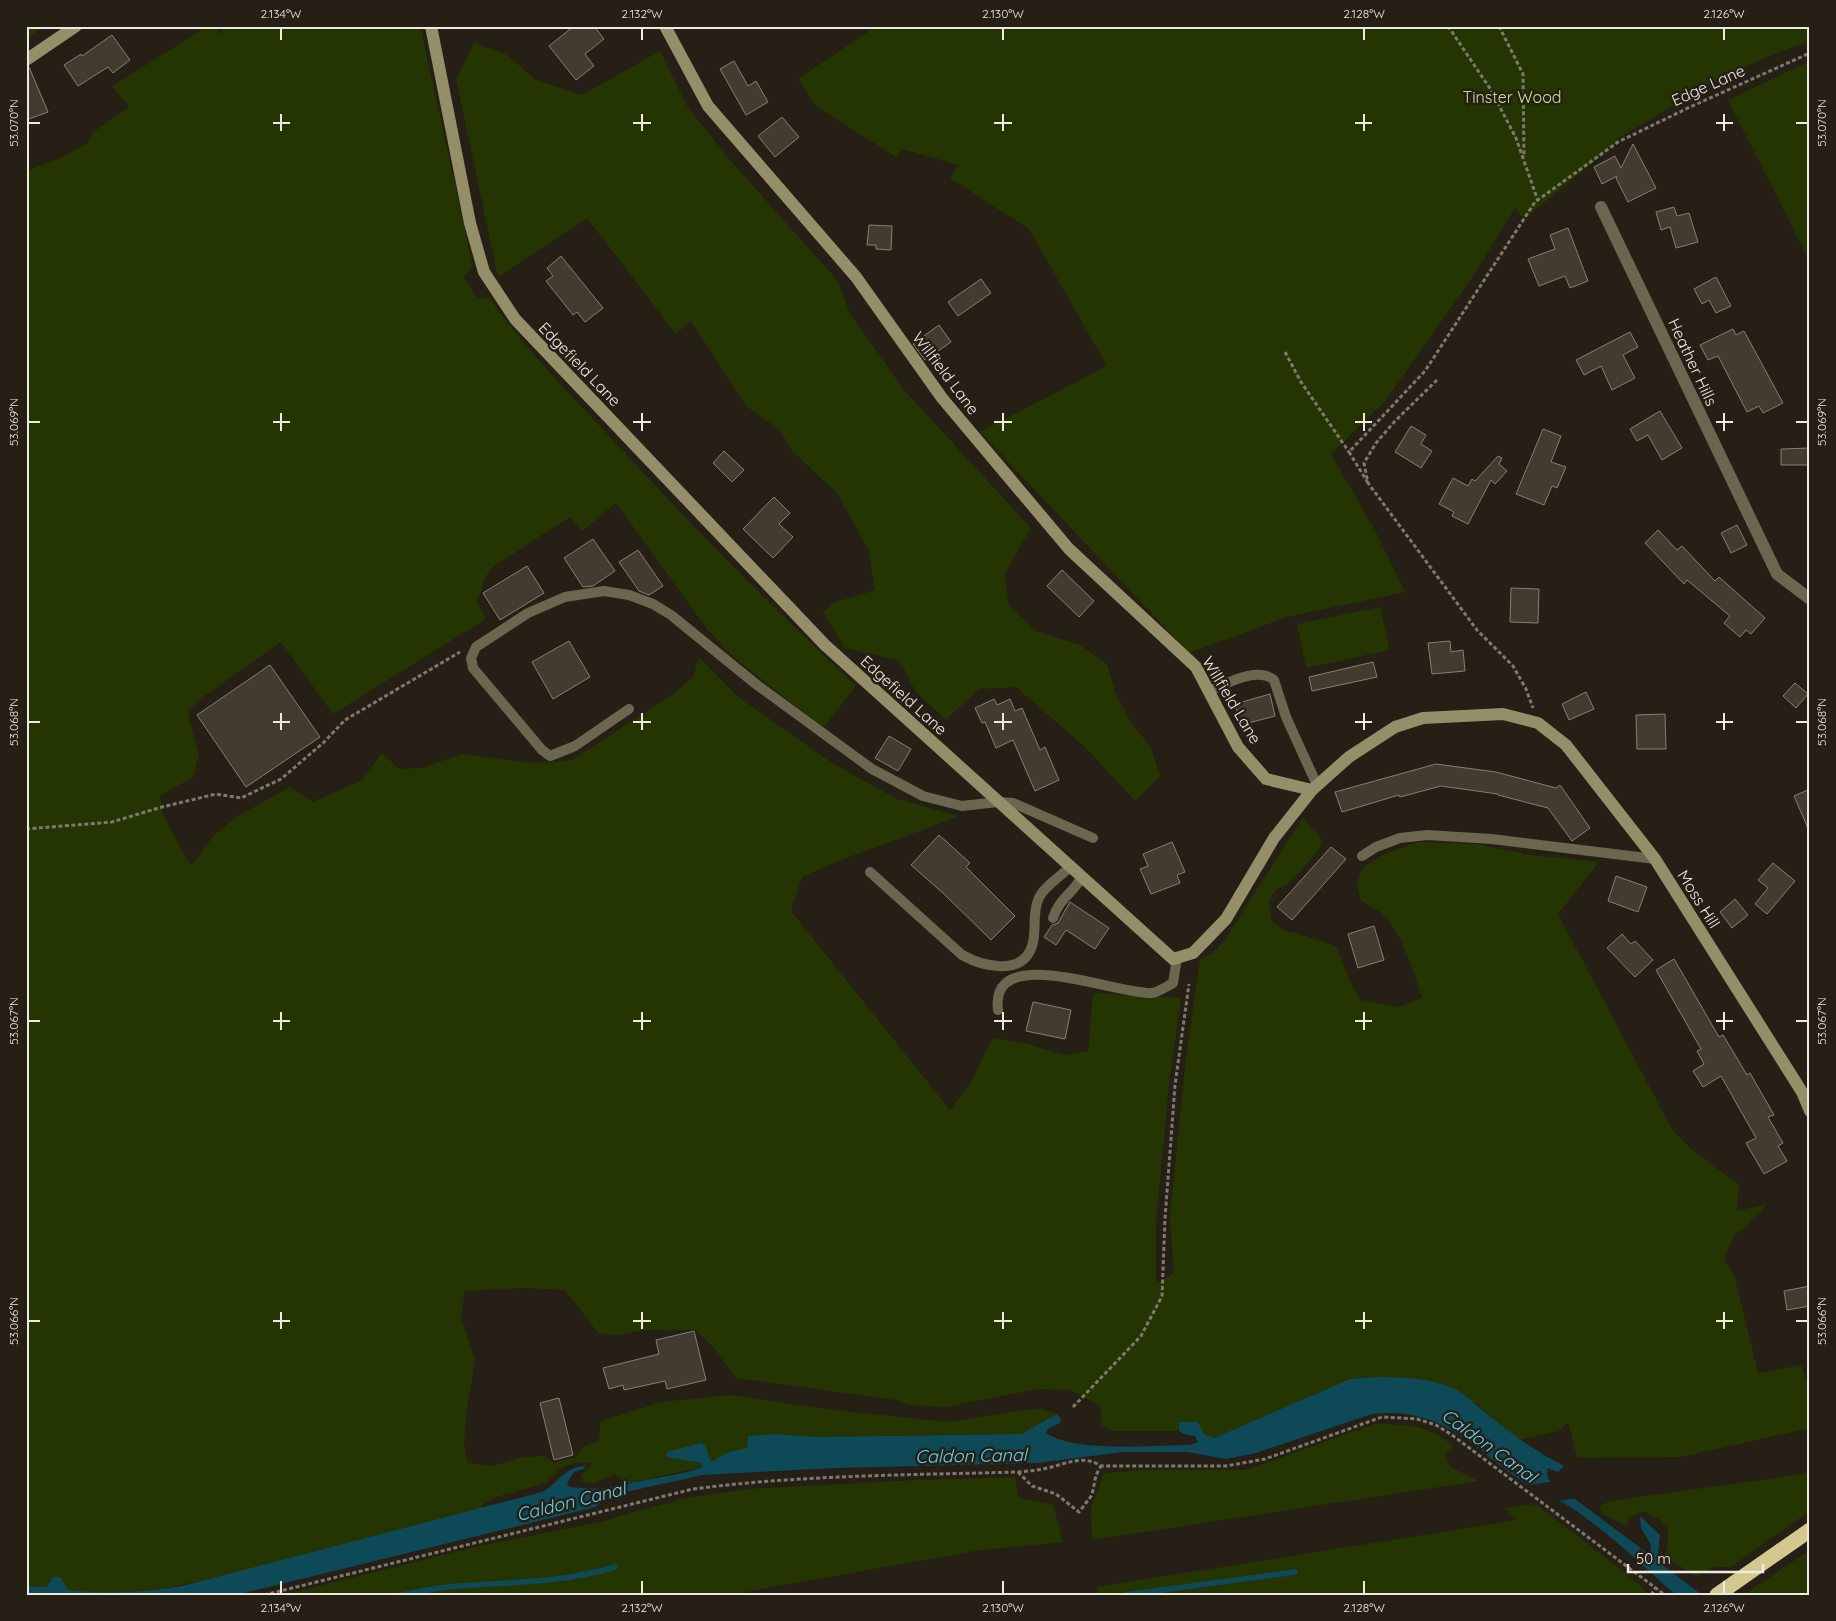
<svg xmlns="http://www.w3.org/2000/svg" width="1836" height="1621" font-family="Quicksand,sans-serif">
<rect width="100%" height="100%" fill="#261f15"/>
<g fill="#243502">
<polygon points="26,26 45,26 26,39"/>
<path d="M208,26H214L220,34L228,26H420L473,266L463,277L478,299L489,297C524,348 568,392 610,437C689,523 771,606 856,686L823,728L730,654L708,630L616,503L582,531L570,517L494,566L486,576L477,601L486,619L333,714L281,642L199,700L188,714L199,755L193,777L160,796L164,817L191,866L214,835L238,816L290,787L313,802L362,780L382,753L399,769L422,768L462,754L532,763L572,760L673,694L693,677L699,657L737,696L832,763L897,799L958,816C906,838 852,853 802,877L791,911L950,1110L971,1082L992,1038L1027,1044L1065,1055L1088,1051L1093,993L1181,998L1169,1085L1156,1221V1284L1174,1273L1170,1216L1185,1066L1200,959L1212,954L1224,941L1303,817L1322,840L1320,848L1292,881L1275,891L1269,901L1272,921L1284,931L1293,932L1336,946L1351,984L1361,1000L1398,1007L1422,998C1414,973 1402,931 1381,913C1375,909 1368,905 1361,901L1357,885L1362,868L1382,855L1418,842L1476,844L1531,855L1599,862L1558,914L1673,1131L1690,1148L1739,1185L1737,1211L1767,1204L1745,1228L1734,1235L1724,1260L1734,1274L1758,1373L1801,1365L1810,1392V1428L1681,1457L1577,1458L1568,1422L1559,1431L1520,1440L1493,1419L1478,1404L1399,1377L1350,1379L1214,1438L1179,1422V1431H1113L1102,1426L1101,1406L1070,1390L1038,1389L945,1407L908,1405L896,1400L736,1378L714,1348L696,1330H644L617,1335L598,1333L565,1290L525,1288L465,1291L461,1316L475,1360L466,1414L464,1445L468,1463L492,1466L523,1457L545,1456L554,1463L576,1457L582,1447L599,1441L601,1421L661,1402L731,1395L825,1409L947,1422L1040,1408L1057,1414L1021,1434L816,1437L776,1434L747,1441V1448L728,1452L711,1462L709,1455L696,1462L702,1463V1467L625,1484L615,1474L593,1484L583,1482L581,1475L593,1464L576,1462L560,1469L546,1483L496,1497L482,1505L479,1523L152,1591L98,1593L67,1590L60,1577L47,1587L26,1586V171L65,156L88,143L92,133L129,107L112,86Z"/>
<path d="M877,26H1810V42C1745,60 1675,105 1617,139L1618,142L1524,219L1515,208L1474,275L1385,401L1331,454L1378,536L1405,592L1287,617L1189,653L980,432L1107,366L1029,229L950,178L958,165L903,149L896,157L817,107L798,79Z"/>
<polygon points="474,43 506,54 536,80 582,95 660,51 687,106 729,159 838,281 850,314 904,390 1031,528 1004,575 1009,605 1036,631 1080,645 1107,664 1115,691 1132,725 1150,745 1160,776 1135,801 1087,749 1016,687 979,689 946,720 916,692 900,661 845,648 823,612 833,603 875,590 868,549 836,492 792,451 780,430 746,406 691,321 676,334 587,218 498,277 456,79"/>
<polygon points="1810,61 1810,262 1728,100"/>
<polygon points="1380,607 1390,650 1306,668 1297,624"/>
<path d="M1374,1424C1409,1425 1425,1423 1453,1446L1446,1455L1450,1467L1479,1481L1092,1540L1091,1508L1104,1473L1143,1470H1246Z"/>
<path d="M1810,1473V1511L1731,1567H1715L1696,1576L1665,1557C1672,1529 1670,1523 1642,1511L1629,1518L1626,1526L1601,1513L1600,1506L1610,1501Z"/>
<polygon points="1015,1477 1019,1498 1053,1504 1063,1542 974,1551 729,1595 282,1595 475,1547 600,1522 681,1499 747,1489 917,1480"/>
<polygon points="1536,1504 1629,1576 1650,1595 1098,1595 1097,1587 1517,1520 1505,1508"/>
<polygon points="1810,1550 1810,1595 1743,1595"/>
</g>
<path fill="#0d4956" d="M1377,1377C1404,1377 1432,1378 1457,1390C1472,1399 1482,1411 1496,1421C1518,1439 1539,1453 1564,1466L1558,1472L1547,1468L1548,1479L1650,1555L1651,1545L1641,1528L1640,1516L1660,1535L1657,1561L1702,1595H1676C1641,1565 1607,1530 1567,1505C1553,1497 1537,1492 1523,1482C1471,1447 1442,1406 1372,1414L1256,1453L1226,1459L1187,1452H1123L1037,1463L835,1468L703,1475L607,1496L596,1507L236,1595H26V1586L47,1587L53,1577H60L68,1590C108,1594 146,1593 186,1585L542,1492C560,1483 563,1467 585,1466L584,1469L574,1472L567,1483L569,1487L599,1489L688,1472L702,1467V1463L667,1457V1452L701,1443L705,1445L711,1462L728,1452L747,1448L748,1436L776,1434L816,1437L1021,1434L1057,1414L1061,1419L1060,1423L1048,1429L1046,1433C1076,1453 1153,1445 1190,1445L1198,1442L1195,1436L1183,1434L1179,1431V1422H1198L1204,1434L1214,1438L1350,1379Z"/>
<polygon fill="#261f15" points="1555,1481 1577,1498 1552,1502 1524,1486"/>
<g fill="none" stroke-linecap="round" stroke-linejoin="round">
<g stroke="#0d4956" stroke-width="5.5">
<path d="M400,1595C419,1592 439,1587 458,1586C513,1582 561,1583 615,1567"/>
<polyline points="1125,1595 1295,1572"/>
</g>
</g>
<g fill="#423b30" stroke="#877f72">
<polygon points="574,26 594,26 604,39 585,54 594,66 576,80 549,46"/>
<polygon points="112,35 130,60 113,73 108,67 78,86 64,65 81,54 82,56"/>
<polygon points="734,61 748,86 756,81 768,102 746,115 720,69"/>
<polygon points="29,67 48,112 26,120 26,68"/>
<polygon points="782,117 799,137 775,157 758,136"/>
<polygon points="1633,144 1656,188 1628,202 1616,178 1617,176 1602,184 1594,167 1615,156 1621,168"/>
<polygon points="1674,207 1677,216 1689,213 1698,242 1676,248 1670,227 1661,230 1656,212"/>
<polygon points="869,225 892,226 891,250 876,249 876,245 867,245"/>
<polygon points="1568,228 1588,281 1570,288 1565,276 1539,286 1528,259 1555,249 1550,235"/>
<polygon points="561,256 603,308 585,322 577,312 573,315 546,281 553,276 547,268"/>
<polygon points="1716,277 1731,306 1716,313 1709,300 1702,304 1694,289"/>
<polygon points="981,279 991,293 958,316 948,302"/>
<polygon points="939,325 951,342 925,360 913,344"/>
<polygon points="1733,329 1736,335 1744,331 1783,403 1763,413 1759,406 1747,412 1718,356 1708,360 1700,345"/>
<polygon points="1630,332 1638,347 1623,355 1635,378 1612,390 1601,366 1584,375 1576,360"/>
<polygon points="1660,411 1682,448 1662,460 1648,435 1637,441 1630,429"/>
<polygon points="1411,426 1426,435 1421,444 1432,451 1421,468 1395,452"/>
<polygon points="1543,429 1561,436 1551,462 1566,467 1557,488 1552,486 1544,505 1516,494"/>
<polygon points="1810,448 1810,465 1781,465 1781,449"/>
<polygon points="724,451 744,470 732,482 713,463"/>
<polygon points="1498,456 1502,458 1499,464 1507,471 1495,484 1491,480 1468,524 1452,516 1454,512 1439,504 1453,478 1468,486 1472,479 1475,481"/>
<polygon points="774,497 790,513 779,524 793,537 773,558 743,529"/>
<polygon points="1737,525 1747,545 1731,553 1721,533"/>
<polygon points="1658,530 1677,550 1682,546 1715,581 1719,577 1765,618 1751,634 1746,630 1740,637 1724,623 1730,616 1687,580 1684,584 1645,543"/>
<polygon points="593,539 615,571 593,586 583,587 564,558"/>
<polygon points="638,550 663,586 649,595 639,591 619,562"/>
<polygon points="527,566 544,593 500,620 483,593"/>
<polygon points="1062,570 1094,601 1079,617 1047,586"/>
<polygon points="1511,588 1539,589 1538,623 1510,622"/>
<polygon points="569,641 590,677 553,699 532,662"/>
<polygon points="1450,641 1451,652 1463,650 1465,671 1432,674 1428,643"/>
<polygon points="1373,662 1377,677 1312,691 1309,677"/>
<polygon points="270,665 320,737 246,787 197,715"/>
<polygon points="1795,683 1808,694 1796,708 1783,696"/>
<polygon points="1586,692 1594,709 1569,720 1562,704"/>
<polygon points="1270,694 1275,716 1241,725 1235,704"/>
<polygon points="994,699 997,705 1010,699 1015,711 1022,708 1040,750 1045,747 1059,780 1035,791 1013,740 996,748 985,722 982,723 975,708"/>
<polygon points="1665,714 1666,749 1637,749 1636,715"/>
<polygon points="889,736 911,749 898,771 875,758"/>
<polygon points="1436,764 1496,772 1556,788 1560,785 1590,828 1572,841 1548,808 1498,795 1498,794 1441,786 1400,797 1399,795 1342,812 1335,792"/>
<polygon points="1810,789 1810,833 1794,796"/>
<polygon points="939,835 970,863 966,867 1015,916 991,940 943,893 911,865"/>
<polygon points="1172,842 1185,872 1177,875 1180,883 1151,894 1140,869 1148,866 1143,854"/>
<polygon points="1331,847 1346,859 1292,920 1277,907"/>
<polygon points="1773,863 1795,881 1767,914 1755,904 1768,888 1758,880"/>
<polygon points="1616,876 1647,887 1638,912 1608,901"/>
<polygon points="1735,899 1748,915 1732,928 1720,912"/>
<polygon points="1070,902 1109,928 1095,949 1066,930 1056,945 1044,937 1052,925 1058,923"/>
<polygon points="1374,926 1384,960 1358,968 1348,934"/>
<polygon points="1622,934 1631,944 1635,941 1653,960 1635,977 1607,948"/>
<polygon points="1674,959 1719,1037 1723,1035 1747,1075 1750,1073 1774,1115 1768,1117 1783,1143 1778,1146 1787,1161 1764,1174 1746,1143 1756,1138 1721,1076 1703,1087 1693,1071 1704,1064 1697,1051 1701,1049 1656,970"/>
<polygon points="1033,1002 1071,1010 1065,1039 1026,1031"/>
<polygon points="1810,1286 1810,1306 1787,1310 1784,1291"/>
<polygon points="694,1331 706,1380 667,1389 665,1381 624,1390 623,1385 609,1389 603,1368 659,1354 656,1340"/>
<polygon points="559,1398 573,1455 554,1460 540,1403"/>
</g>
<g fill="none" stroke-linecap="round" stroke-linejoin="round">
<g stroke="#7e786f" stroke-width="3" stroke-dasharray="4 2.5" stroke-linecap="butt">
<polyline points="1448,26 1491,90 1516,138 1538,201"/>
<polyline points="1499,26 1523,74 1524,157"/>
<polyline points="1285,352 1301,382 1349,452"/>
<polyline points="1437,380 1395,421 1376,443 1364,463 1368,483 1477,630 1513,666 1526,689 1533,708"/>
<polyline points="1368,483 1349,452 1425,371 1535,202 1618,142 1690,107 1810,53"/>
<polyline points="26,829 112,822 162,807 216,794 241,798 281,779 323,743 345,720 460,652"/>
<polyline points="1073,1407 1141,1336 1162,1296 1165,1219 1175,1085 1189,984"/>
<polyline points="1018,1472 1032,1486 1056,1494 1079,1512 1092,1495 1096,1475 1101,1466"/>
<path d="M264,1595L693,1489C800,1475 909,1475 1018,1472C1026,1471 1034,1471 1042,1469C1063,1466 1081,1453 1101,1466H1226L1265,1459L1382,1417L1417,1419L1436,1425L1452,1435L1665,1595"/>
<polyline points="1651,1595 1656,1587"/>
</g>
<g stroke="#6a664f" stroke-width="10">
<path d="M1209,691C1226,684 1257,666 1274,680L1286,717L1317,785"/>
<polyline points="629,709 575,746 550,756 542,750 473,668 471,658 476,647 528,613 565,597 604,591 629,595 653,604 671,615 757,685 872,769 923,796 962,806 998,802 1013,803 1093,838"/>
<polyline points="1362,856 1376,847 1400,838 1427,835 1492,839 1655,859"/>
<path d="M870,872L962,955C982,966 1022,977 1032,946C1037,931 1032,915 1038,900C1042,888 1061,876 1070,867"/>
<path d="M1053,918C1058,900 1073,893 1082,877"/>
<path d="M998,1010C989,941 1117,995 1152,993C1159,992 1167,986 1173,983L1177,958"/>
</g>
<polyline stroke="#6a664f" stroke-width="12" points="1601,207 1777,574 1810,599"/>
<g stroke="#948e69" stroke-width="12">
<polyline points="431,26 470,223 484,272 515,319 825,645 1173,959 1193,953 1226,919 1274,838 1312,790 1349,757 1395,727 1423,718 1503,714 1538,723 1566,745 1655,859 1802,1092 1810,1111"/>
<polyline points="665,26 708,106 856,277 942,398 1069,549 1196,667 1238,747 1266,779 1312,790"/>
<polyline points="26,60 76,26"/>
</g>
<polyline stroke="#d3c98f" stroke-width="15" points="1717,1595 1810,1530"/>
</g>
<path fill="none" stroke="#eeeae3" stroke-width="2" d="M281,28V40M642,28V40M1003,28V40M1364,28V40M1724,28V40M281,114V131M642,114V131M1003,114V131M1364,114V131M1724,114V131M28,123H40M273,123H290M633,123H651M994,123H1012M1355,123H1372M1716,123H1733M1796,123H1808M281,413V431M642,413V431M1003,413V431M1364,413V431M1724,413V431M28,422H40M273,422H290M633,422H651M994,422H1012M1355,422H1372M1716,422H1733M1796,422H1808M281,713V730M642,713V730M1003,713V730M1364,713V730M1724,713V730M28,722H40M273,722H290M633,722H651M994,722H1012M1355,722H1372M1716,722H1733M1796,722H1808M281,1012V1030M642,1012V1030M1003,1012V1030M1364,1012V1030M1724,1012V1030M28,1021H40M273,1021H290M633,1021H651M994,1021H1012M1355,1021H1372M1716,1021H1733M1796,1021H1808M281,1312V1329M642,1312V1329M1003,1312V1329M1364,1312V1329M1724,1312V1329M28,1321H40M273,1321H290M633,1321H651M994,1321H1012M1355,1321H1372M1716,1321H1733M1796,1321H1808M281,1581V1594M642,1581V1594M1003,1581V1594M1364,1581V1594M1724,1581V1594"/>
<g text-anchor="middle" stroke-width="5" stroke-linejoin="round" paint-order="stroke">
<g font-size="16" fill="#eeeae3" stroke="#261f15">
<text transform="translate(1708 85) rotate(-24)" y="6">Edge Lane</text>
<text transform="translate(1693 362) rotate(65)" y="6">Heather Hills</text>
<text transform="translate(580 364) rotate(46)" y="6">Edgefield Lane</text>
<text transform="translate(946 373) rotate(53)" y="6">Willfield Lane</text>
<text transform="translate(904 695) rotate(42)" y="6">Edgefield Lane</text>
<text transform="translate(1232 700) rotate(59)" y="6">Willfield Lane</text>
<text transform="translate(1699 899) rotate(58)" y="6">Moss Hill</text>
</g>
<g font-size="16" fill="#c1e295" stroke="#261f15">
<text x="1512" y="103">Tinster Wood</text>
</g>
<g font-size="18" font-style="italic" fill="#67d5f0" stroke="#261f15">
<text transform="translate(1489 1446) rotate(36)" y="6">Caldon Canal</text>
<text transform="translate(971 1456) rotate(-1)" y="6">Caldon Canal</text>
<text transform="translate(571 1502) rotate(-14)" y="6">Caldon Canal</text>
</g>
</g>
<rect width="1836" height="1621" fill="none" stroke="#261f15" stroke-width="55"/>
<path d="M1628 1564v8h135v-8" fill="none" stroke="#eeeae3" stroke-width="2.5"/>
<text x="1636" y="1564" font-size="15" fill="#eeeae3" stroke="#261f15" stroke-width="4" paint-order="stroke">50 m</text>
<rect x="28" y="28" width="1780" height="1566" fill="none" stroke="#eeeae3" stroke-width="2"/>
<g font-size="12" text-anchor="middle" fill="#eeeae3">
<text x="281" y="18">2.134°W</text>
<text x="642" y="18">2.132°W</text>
<text x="1003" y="18">2.130°W</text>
<text x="1364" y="18">2.128°W</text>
<text x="1724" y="18">2.126°W</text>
<text transform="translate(14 123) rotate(-90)" y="4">53.070°N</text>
<text transform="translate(1822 123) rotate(-90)" y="4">53.070°N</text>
<text transform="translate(14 422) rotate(-90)" y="4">53.069°N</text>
<text transform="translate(1822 422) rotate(-90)" y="4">53.069°N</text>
<text transform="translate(14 722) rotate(-90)" y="4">53.068°N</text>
<text transform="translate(1822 722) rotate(-90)" y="4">53.068°N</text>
<text transform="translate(14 1021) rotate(-90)" y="4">53.067°N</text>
<text transform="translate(1822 1021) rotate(-90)" y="4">53.067°N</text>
<text transform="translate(14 1321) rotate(-90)" y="4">53.066°N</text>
<text transform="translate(1822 1321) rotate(-90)" y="4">53.066°N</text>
<text x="281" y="1612">2.134°W</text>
<text x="642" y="1612">2.132°W</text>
<text x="1003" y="1612">2.130°W</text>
<text x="1364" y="1612">2.128°W</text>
<text x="1724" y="1612">2.126°W</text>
</g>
</svg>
